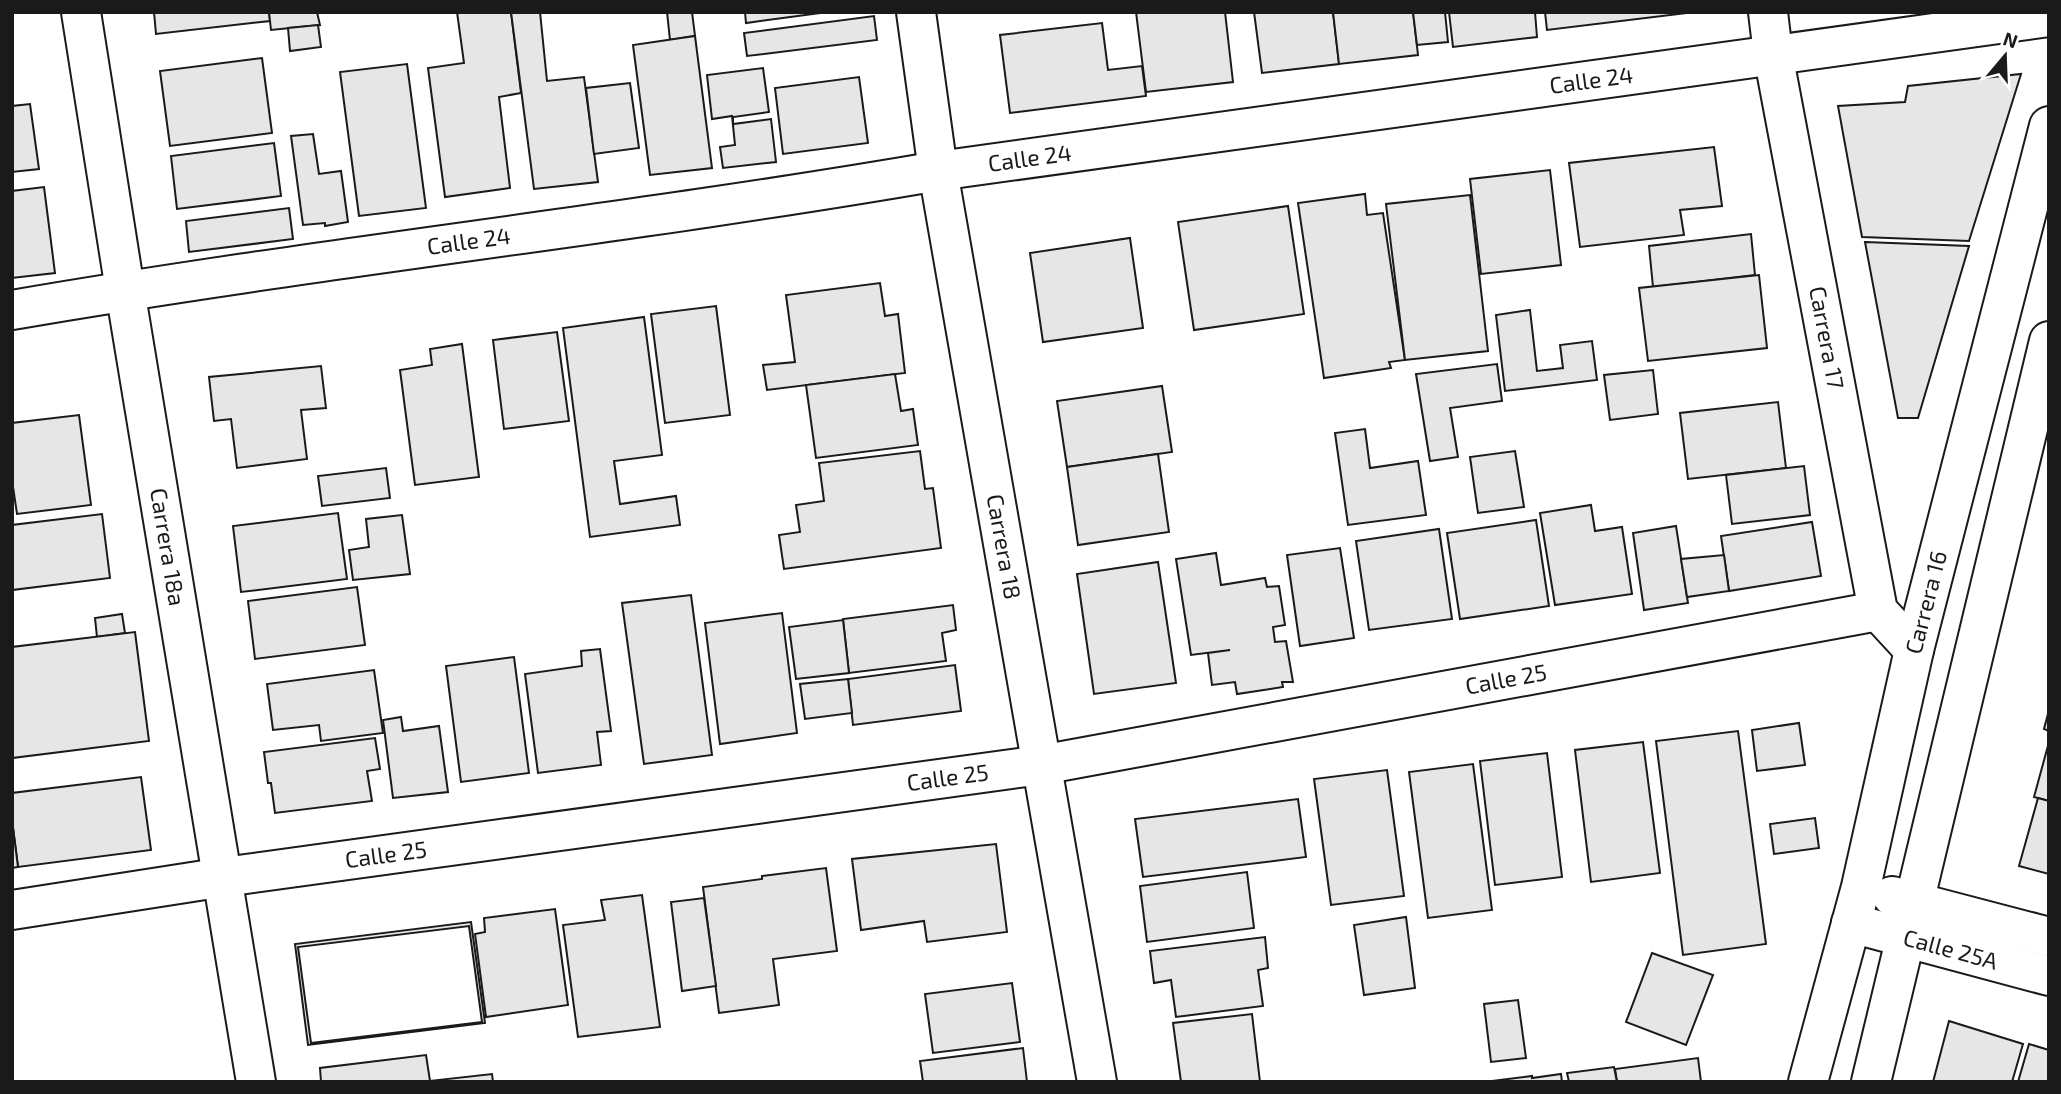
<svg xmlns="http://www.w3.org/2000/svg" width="2061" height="1094" font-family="'Exo 2',sans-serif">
<rect width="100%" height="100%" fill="#fff"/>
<g fill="#e6e6e6" stroke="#1a1a1a" stroke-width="2" fill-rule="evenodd">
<polygon points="154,12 269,12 270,21 156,34"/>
<polygon points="269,12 317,12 320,25 271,30"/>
<polygon points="457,12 511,12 521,93 499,97 510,188 445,197 428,68 464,63"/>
<polygon points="511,12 540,12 547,81 584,77 598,182 534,189"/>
<polygon points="667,12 692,12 695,36 670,40"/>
<polygon points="745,12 828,12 746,23"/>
<polygon points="1136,12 1225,12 1233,82 1146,92"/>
<polygon points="1254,12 1333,12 1339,64 1262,73"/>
<polygon points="1333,12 1413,12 1418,55 1339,64"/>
<polygon points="1413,12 1445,12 1448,42 1417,45"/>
<polygon points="1449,12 1535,12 1537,37 1453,47"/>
<polygon points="1545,12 1695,12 1547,30"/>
<polygon points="874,16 877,40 747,56 744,33"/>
<polygon points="1102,23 1108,70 1142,66 1146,96 1010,113 1000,35"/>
<polygon points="318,25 321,47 290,51 288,28"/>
<polygon points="695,36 712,168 650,175 633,45"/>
<polygon points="262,58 272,133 170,146 160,71"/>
<polygon points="407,64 426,208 359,216 340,72"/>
<polygon points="763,68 769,112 733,117 733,124 771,119 776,162 723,168 720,147 735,145 732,116 712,119 707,75"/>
<polygon points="2021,74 1969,241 1862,237 1838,106 1905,102 1908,86"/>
<polygon points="859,77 868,143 783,154 775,88"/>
<polygon points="630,83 639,148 594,154 586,88"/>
<polygon points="30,104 39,169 12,172 12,106"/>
<polygon points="313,134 319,174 341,171 348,222 325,226 325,223 303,225 291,136"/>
<polygon points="274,143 281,196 177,209 171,156"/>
<polygon points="1714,147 1722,206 1680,210 1684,235 1580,247 1569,163"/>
<polygon points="1550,170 1561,265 1481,274 1470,179"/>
<polygon points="44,187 55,273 12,278 12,191"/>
<polygon points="1365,194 1367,215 1383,213 1405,360 1389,362 1391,368 1324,378 1298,203"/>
<polygon points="1470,195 1488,351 1405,360 1386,204"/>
<polygon points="1288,206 1304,314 1194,330 1178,222"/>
<polygon points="289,208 293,239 189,252 186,221"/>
<polygon points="1751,234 1755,275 1653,287 1649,246"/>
<polygon points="1130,238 1143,328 1043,342 1030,253"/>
<polygon points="1865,242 1969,246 1918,418 1898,418"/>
<polygon points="1759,275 1767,348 1648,361 1639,288"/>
<polygon points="880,283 885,316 898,314 905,373 767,390 763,365 795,362 786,295"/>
<polygon points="716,306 730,415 665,423 651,314"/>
<polygon points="1530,310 1537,371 1563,368 1560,345 1592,341 1597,380 1505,391 1496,315"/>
<polygon points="644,317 662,455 614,461 620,504 676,496 680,525 590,537 563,328"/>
<polygon points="557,332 569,421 504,429 493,340"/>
<polygon points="462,344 479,477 415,485 400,370 432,365 430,349"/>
<polygon points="1497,364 1502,401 1450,408 1458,457 1430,461 1416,374"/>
<polygon points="321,366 326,408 301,410 307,459 237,468 231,419 214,421 209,377"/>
<polygon points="1653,370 1658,414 1610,420 1604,375"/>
<polygon points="895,374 901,411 913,409 918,445 816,458 806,385"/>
<polygon points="1162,386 1172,452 1067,467 1057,401"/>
<polygon points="1778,402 1786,468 1688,479 1680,413"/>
<polygon points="79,415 91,505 17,514 12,480 12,423"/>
<polygon points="1365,429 1370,468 1418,461 1426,515 1348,525 1335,433"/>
<polygon points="920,451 925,489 933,488 941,548 784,569 779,535 800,532 796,505 824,501 819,463"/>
<polygon points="1515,451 1524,507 1478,513 1470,457"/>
<polygon points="1158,454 1169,532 1078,545 1067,467"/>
<polygon points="1804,466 1810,515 1732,524 1726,475"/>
<polygon points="386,468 390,498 322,506 318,476"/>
<polygon points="1591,505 1595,531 1622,527 1632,594 1555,605 1540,513"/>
<polygon points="338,513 347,579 241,592 233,526"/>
<polygon points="102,514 110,578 12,590 12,525"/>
<polygon points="402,515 410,574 353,580 349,550 369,547 366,519"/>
<polygon points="1536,520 1549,606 1460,619 1447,533"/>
<polygon points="1812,522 1821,576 1729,591 1721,536"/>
<polygon points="1676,526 1688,603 1644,610 1633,533"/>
<polygon points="1439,529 1452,619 1369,630 1356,541"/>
<polygon points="1340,548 1354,638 1300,646 1287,555"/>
<polygon points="1216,553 1221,585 1265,578 1267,587 1279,586 1285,625 1273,627 1275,642 1286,641 1293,682 1282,682 1283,687 1237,694 1235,682 1212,685 1208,653 1230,650 1191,655 1176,559"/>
<polygon points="1724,555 1729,591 1687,597 1681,559"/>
<polygon points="1158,562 1176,683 1094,694 1077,574"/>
<polygon points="357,587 365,645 255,659 248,601"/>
<polygon points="691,595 712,755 644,764 622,603"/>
<polygon points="953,605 956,630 942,633 946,661 849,673 843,619"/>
<polygon points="782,613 797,733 720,744 705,623"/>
<polygon points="122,614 125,633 97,637 95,618"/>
<polygon points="843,620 849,673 796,679 789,627"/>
<polygon points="135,632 149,741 12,758 12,647"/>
<polygon points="600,649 611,731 597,732 601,765 538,773 525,674 582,666 581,651"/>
<polygon points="514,657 529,773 461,782 446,666"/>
<polygon points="955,665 961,711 853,725 848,679"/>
<polygon points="374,670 383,733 321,741 319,725 273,730 267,684"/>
<polygon points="848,679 852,713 805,719 800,684"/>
<polygon points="2049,710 2049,731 2044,729"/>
<polygon points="401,717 403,731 439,726 448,792 393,798 383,720"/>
<polygon points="1799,723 1805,765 1757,771 1752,730"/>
<polygon points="1738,731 1766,944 1683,955 1656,741"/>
<polygon points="375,738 380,769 367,771 372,801 275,813 271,783 268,783 264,752"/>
<polygon points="1643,742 1660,873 1591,882 1575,750"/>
<polygon points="2049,742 2049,801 2034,797"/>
<polygon points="1547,753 1562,877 1495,885 1480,761"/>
<polygon points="1473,764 1492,910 1428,918 1409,772"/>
<polygon points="1387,770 1404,896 1331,905 1314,779"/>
<polygon points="141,777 151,850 18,867 12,820 12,793"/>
<polygon points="2038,798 2049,801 2049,874 2019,866"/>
<polygon points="1298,799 1306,857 1143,877 1135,819"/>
<polygon points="1815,818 1819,848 1774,854 1770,824"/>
<polygon points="12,820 18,867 12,868"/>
<polygon points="996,844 1007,932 927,942 924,921 861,930 852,859"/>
<polygon points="826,868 837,951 773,959 779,1005 719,1013 703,887 762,879 762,876"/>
<polygon points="1247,872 1254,928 1147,942 1140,886"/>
<polygon points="642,895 660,1027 578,1037 563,925 605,920 601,900"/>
<polygon points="704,898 716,986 682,991 671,902"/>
<polygon points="555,909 568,1005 486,1017 475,934 485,932 484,918"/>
<polygon points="1406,917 1415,988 1364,995 1354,925"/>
<path d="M471,922L485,1023L308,1045L295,944ZM469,926L482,1022L311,1043L298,947Z"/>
<polygon points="1265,937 1268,968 1258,970 1263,1006 1176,1017 1171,980 1154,983 1150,951"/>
<polygon points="1652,953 1713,975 1686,1045 1626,1022"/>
<polygon points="1012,983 1020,1042 933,1053 925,994"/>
<polygon points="1518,1000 1526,1058 1491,1062 1484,1004"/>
<polygon points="1252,1014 1260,1082 1181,1082 1173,1023"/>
<polygon points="1949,1021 2023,1044 2012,1082 1933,1082"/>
<polygon points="2029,1044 2049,1050 2049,1082 2018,1082"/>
<polygon points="1023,1048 1027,1082 923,1082 920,1061"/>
<polygon points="426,1055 430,1081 492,1074 493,1082 321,1082 320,1068"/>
<polygon points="1698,1058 1701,1082 1617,1082 1615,1069"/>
<polygon points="1614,1067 1617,1082 1569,1082 1567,1073"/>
<polygon points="1561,1074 1562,1082 1484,1082 1532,1076 1532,1078"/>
</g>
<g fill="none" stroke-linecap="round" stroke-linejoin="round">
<defs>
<g id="minor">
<path id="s1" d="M81,12L125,290L256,1082"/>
<path id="s2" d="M916,12L938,171L1097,1082"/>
<path id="s3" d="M1768,12L1773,54L1878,611L1914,650"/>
<path id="s4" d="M12,310C320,257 630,224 938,171L2049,17"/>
<path id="s5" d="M12,910L224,877L1041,765L1878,611"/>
</g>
<g id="tertiary">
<polyline points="1892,896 2049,937"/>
<path id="s6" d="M1851,923L2049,976"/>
<path id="s7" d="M1808,1082L1861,887L1914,650L2049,126"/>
<polyline points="1871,1082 2049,341"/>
</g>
</defs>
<use href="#minor" stroke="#1a1a1a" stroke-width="42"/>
<use href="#tertiary" stroke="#1a1a1a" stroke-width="42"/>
<use href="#minor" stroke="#fff" stroke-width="38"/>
<use href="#tertiary" stroke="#fff" stroke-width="38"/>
</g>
<g text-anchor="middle" stroke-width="5" stroke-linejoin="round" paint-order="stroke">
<g font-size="23" fill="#1a1a1a" stroke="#fff">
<text dy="8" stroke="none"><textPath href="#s4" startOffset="1596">Calle 24</textPath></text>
<text dy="8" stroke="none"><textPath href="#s4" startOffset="1029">Calle 24</textPath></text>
<text dy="8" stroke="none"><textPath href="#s4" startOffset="462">Calle 24</textPath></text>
<text dy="8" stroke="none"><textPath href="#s3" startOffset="331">Carrera 17</textPath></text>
<text dy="8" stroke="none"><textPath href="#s1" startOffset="542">Carrera 18a</textPath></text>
<text dy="8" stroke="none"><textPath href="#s2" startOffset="542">Carrera 18</textPath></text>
<text dy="8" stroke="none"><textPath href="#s7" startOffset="494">Carrera 16</textPath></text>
<text dy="8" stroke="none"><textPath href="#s5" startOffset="1512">Calle 25</textPath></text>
<text dy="8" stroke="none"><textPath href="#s5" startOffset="945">Calle 25</textPath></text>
<text dy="8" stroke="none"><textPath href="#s5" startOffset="378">Calle 25</textPath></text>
<text dy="8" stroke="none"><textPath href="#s6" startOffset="103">Calle 25A</textPath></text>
</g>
</g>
<rect width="2061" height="1094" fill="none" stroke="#1a1a1a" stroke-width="28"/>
<g transform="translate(2005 56) rotate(19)" stroke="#ffffff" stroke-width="5" paint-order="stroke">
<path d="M0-5L12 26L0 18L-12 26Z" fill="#1a1a1a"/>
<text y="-10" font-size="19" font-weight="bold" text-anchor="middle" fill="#1a1a1a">N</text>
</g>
</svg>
